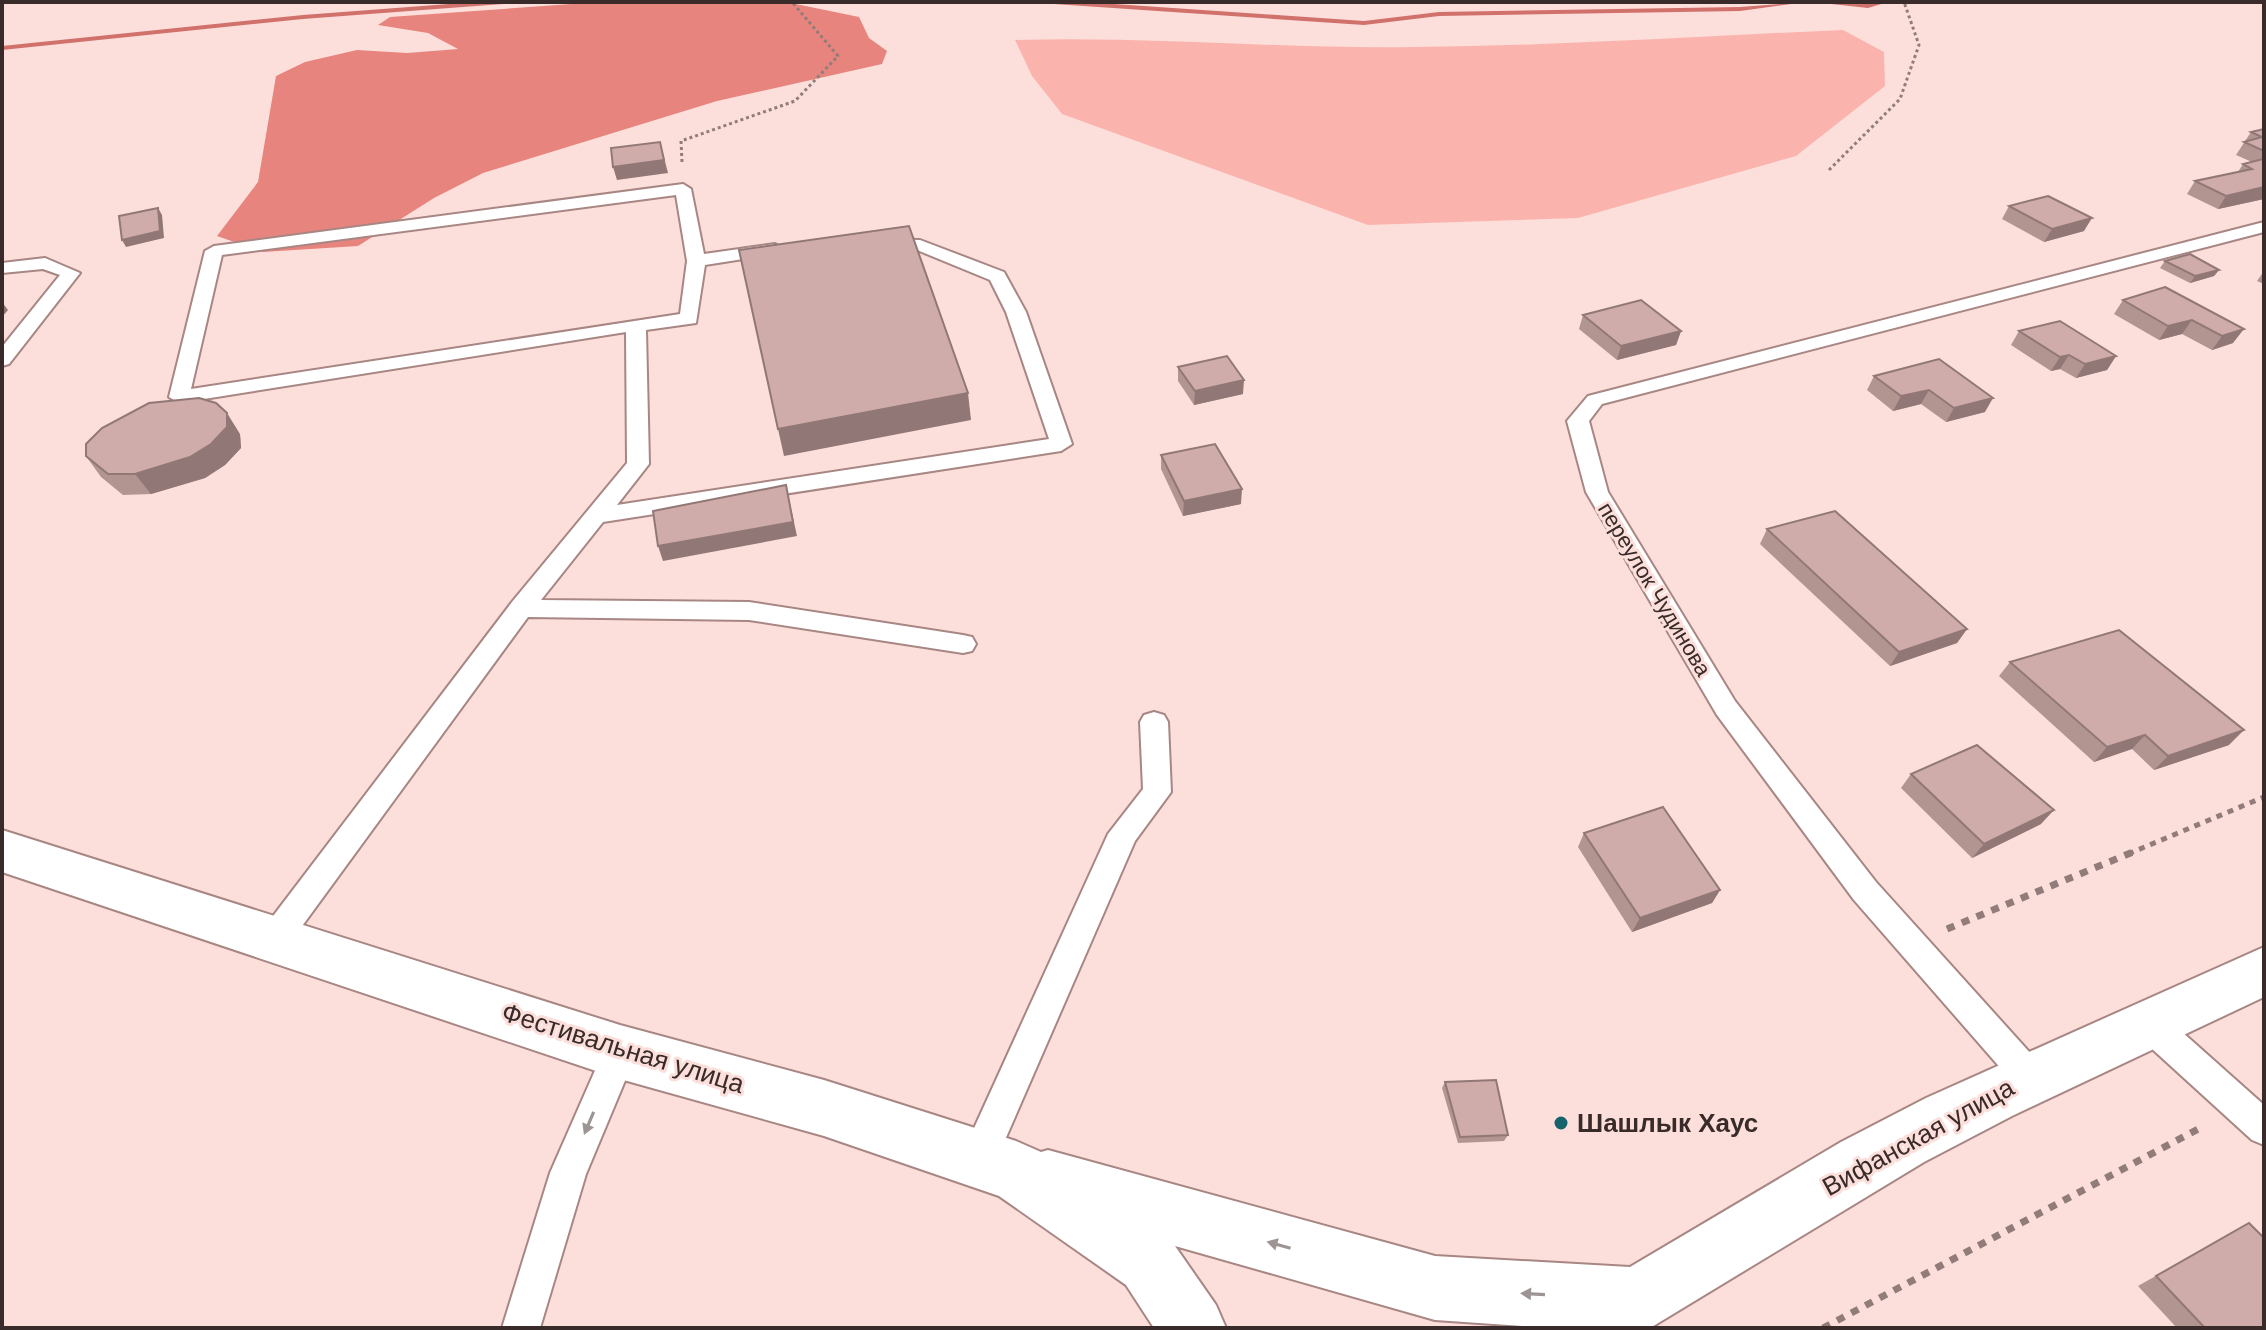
<svg xmlns="http://www.w3.org/2000/svg" width="2266" height="1330" font-family="Helvetica,sans-serif">
<rect width="100%" height="100%" fill="#fcdfdb"/>
<path fill="#fbb4ad" d="M1843,30L1884,52L1885,86L1796,156L1578,218L1368,225L1062,114L1032,76L1015,40C1148,36 1281,49 1414,47C1557,46 1700,36 1843,30Z"/>
<polygon fill="#e7847d" points="599,2 786,2 859,17 869,38 887,51 882,64 717,101 483,173 434,198 358,246 263,252 217,236 258,182 276,76 305,62 357,50 407,53 458,49 428,33 378,25 390,17"/>
<g fill="none" stroke-linecap="round" stroke-linejoin="round">
<g fill="#d1716b" fill-rule="evenodd">
<polygon points="475,2 507,2 503,4 303,19 2,50 2,46 303,15"/>
<polygon points="1050,2 1085,2 1364,21 1439,12 1740,7 1806,2 1740,11 1439,16 1364,25 1054,4"/>
<polygon points="1813,2 1868,4 1888,2 1868,8"/>
</g>
<defs>
<g id="lane">
<path d="M683,184L691,189L704,254L775,244L784,249L775,254L705,265L696,323L646,330L649,464L617,505L1049,439L1006,312L990,280L917,250L876,248L873,244L882,239L920,240L1004,272L1026,312L1072,444L1061,451L603,522L541,600L749,602L963,635L972,637L976,644L972,651L963,653L749,620L528,617L286,948L275,952L264,948L259,938L264,928L512,602L627,463L626,332L179,403L169,397L205,251L214,246ZM676,195L687,261L680,314L191,389L222,255Z"/>
<polygon points="2264,222 2264,232 1602,404 1589,421 1608,492 1735,701 1876,882 2041,1065 2046,1076 2041,1087 2029,1092 2017,1087 1854,900 1717,715 1586,492 1567,421 1588,396"/>
<polygon points="45,258 80,273 9,364 2,366 2,347 60,275 43,269 2,273 2,263"/>
<polygon points="1154,712 1164,715 1168,722 1171,792 1135,841 991,1172 978,1177 965,1172 960,1159 1108,834 1143,789 1140,722 1144,715"/>
<polygon points="2151,1011 2163,1015 2264,1105 2264,1145 2252,1140 2139,1037 2135,1026 2139,1015"/>
<polygon points="620,1036 632,1041 637,1052 586,1174 540,1328 502,1328 550,1173 608,1041"/>
</g>
<polygon id="secondary" points="2,830 620,1025 824,1080 1016,1141 1041,1152 1048,1150 1435,1256 1630,1267 1841,1142 1926,1098 2264,947 2264,997 2012,1116 1924,1162 1650,1328 1551,1328 1435,1320 1175,1246 1216,1305 1226,1328 1154,1328 1126,1285 999,1196 824,1136 620,1079 2,872"/>
</defs>
<use href="#lane" stroke="#a78683" stroke-width="4"/>
<use href="#secondary" stroke="#a78683" stroke-width="4"/>
<g stroke="#917c7a" stroke-width="3" stroke-dasharray="3 3" stroke-linecap="butt">
<polyline points="682,162 681,141 795,101 838,56 792,2"/>
<polyline points="1829,170 1900,99 1919,45 1904,2"/>
</g>
<polyline stroke="#917c7a" stroke-width="5" stroke-dasharray="6 6" stroke-linecap="butt" points="2128,854 2264,797"/>
<g stroke="#917c7a" stroke-width="7" stroke-dasharray="8 8" stroke-linecap="butt">
<polyline points="1947,929 2133,852"/>
<polyline points="1823,1328 2204,1126"/>
</g>
<use href="#lane" fill="#fff" fill-rule="evenodd"/>
<use href="#secondary" fill="#fff" fill-rule="evenodd"/>
</g>
<g fill="#b29491">
<polygon points="2264,129 2264,199 2218,209 2187,194 2195,181 2238,172 2243,164 2252,162 2236,155 2251,132"/>
<polygon points="2009,206 2084,231 2044,242 2002,219"/>
<polygon points="2165,261 2219,270 2214,276 2190,283 2160,268"/>
<polygon points="2264,271 2264,284 2257,281"/>
<polygon points="2165,287 2233,343 2212,350 2182,334 2159,340 2114,314 2123,300"/>
<polygon points="1583,315 1681,331 1676,345 1617,360 1579,329"/>
<polygon points="2019,331 2116,356 2107,370 2076,378 2060,369 2051,371 2011,345"/>
<polygon points="1939,359 1985,412 1946,422 1921,404 1893,411 1867,390 1874,376"/>
<polygon points="1178,367 1243,394 1194,405 1178,381"/>
<polygon points="240,434 241,448 225,465 205,478 151,494 123,495 101,477 86,456"/>
<polygon points="1161,455 1241,504 1183,516 1161,469"/>
<polygon points="1767,529 1967,629 1957,643 1890,666 1760,544"/>
<polygon points="2010,662 2229,745 2154,770 2132,749 2094,762 1999,676"/>
<polygon points="1911,774 2041,824 1972,858 1901,788"/>
<polygon points="1584,833 1720,890 1712,903 1632,932 1578,847"/>
<polygon points="1445,1082 1508,1135 1504,1141 1458,1143 1442,1088"/>
<polygon points="2249,1223 2264,1328 2177,1328 2138,1286"/>
</g>
<g fill="#917876">
<polygon points="660,142 668,173 617,180 613,167"/>
<polygon points="2264,187 2264,199 2218,209 2226,196"/>
<polygon points="158,208 162,215 164,238 126,247 122,240"/>
<polygon points="2092,218 2084,231 2044,242 2052,229"/>
<polygon points="2219,270 2214,276 2190,283 2195,276"/>
<polygon points="2,302 8,310 2,317"/>
<polygon points="2192,320 2182,334 2159,340 2168,326"/>
<polygon points="2244,329 2233,343 2212,350 2222,336"/>
<polygon points="1681,331 1676,345 1617,360 1621,346"/>
<polygon points="2069,355 2060,369 2051,371 2060,357"/>
<polygon points="2116,356 2107,370 2076,378 2085,364"/>
<polygon points="1244,380 1243,394 1194,405 1195,391"/>
<polygon points="1929,390 1921,404 1893,411 1901,396"/>
<polygon points="968,393 971,420 784,456 778,429"/>
<polygon points="1993,398 1985,412 1946,422 1954,408"/>
<polygon points="227,413 240,434 241,448 225,465 205,478 151,494 135,474"/>
<polygon points="786,485 797,536 663,561 658,546"/>
<polygon points="1242,489 1241,504 1183,516 1184,501"/>
<polygon points="1967,629 1957,643 1890,666 1899,652"/>
<polygon points="2244,730 2229,745 2154,770 2168,756"/>
<polygon points="2145,735 2132,749 2094,762 2107,747"/>
<polygon points="2054,810 2041,824 1972,858 1984,844"/>
<polygon points="1720,890 1712,903 1632,932 1640,918"/>
</g>
<g fill="#cfaca9" stroke="#917876" stroke-width="2">
<polygon points="2264,129 2264,151 2244,142 2262,137 2251,132"/>
<polygon points="660,142 664,160 613,167 611,148"/>
<polygon points="2263,159 2264,160 2264,187 2226,196 2195,181 2252,169 2243,164"/>
<polygon points="2048,196 2092,218 2052,229 2009,206"/>
<polygon points="158,208 160,231 122,240 119,216"/>
<polygon points="909,226 968,393 778,429 739,250"/>
<polygon points="2190,254 2219,270 2195,276 2165,261"/>
<polygon points="2165,287 2244,329 2222,336 2192,320 2168,326 2123,300"/>
<polygon points="1641,300 1681,331 1621,346 1583,315"/>
<polygon points="2060,321 2116,356 2085,364 2069,355 2060,357 2019,331"/>
<polygon points="1227,356 1244,380 1195,391 1178,367"/>
<polygon points="1939,359 1993,398 1954,408 1929,390 1901,396 1874,376"/>
<polygon points="199,398 216,403 227,413 227,427 211,444 190,457 135,474 108,474 86,456 86,444 102,428 149,403"/>
<polygon points="1215,444 1242,489 1184,501 1161,455"/>
<polygon points="786,485 793,522 658,546 653,511"/>
<polygon points="1835,511 1967,629 1899,652 1767,529"/>
<polygon points="2119,630 2244,730 2168,756 2145,735 2107,747 2010,662"/>
<polygon points="1977,745 2054,810 1984,844 1911,774"/>
<polygon points="1663,807 1720,890 1640,918 1584,833"/>
<polygon points="1496,1080 1508,1135 1460,1137 1445,1082"/>
<polygon points="2249,1223 2264,1238 2264,1328 2205,1328 2156,1276"/>
</g>
<defs><path id="oneway-solid" d="M-6-.8H1V-3.2L6.5 0L1 3.2V.8H-6Z" transform="scale(2)"/></defs>
<g fill="#9c9594">
<use href="#oneway-solid" transform="translate(589 1123) rotate(113)"/>
<use href="#oneway-solid" transform="translate(1279 1245) rotate(-164)"/>
<use href="#oneway-solid" transform="translate(1533 1294) rotate(-177)"/>
</g>
<circle fill="#15636b" stroke="#fcdfdb" stroke-width="3" cx="1561" cy="1123" r="8"/>
<g text-anchor="middle" stroke-width="6" stroke-linejoin="round" paint-order="stroke">
<g font-size="22" fill="#382b2a" stroke="#fcdfdb">
<text transform="translate(1655 589) rotate(59)" y="8">переулок Чудинова</text>
</g>
<g font-size="26" fill="#382b2a" stroke="#fcdfdb">
<text transform="translate(623 1048) rotate(17)" y="9">Фестивальная улица</text>
<text transform="translate(1918 1137) rotate(-29)" y="9">Вифанская улица</text>
</g>
<g font-size="26" font-weight="bold" fill="#382b2a" stroke="#fcdfdb" text-anchor="start">
<text x="1577" y="1132">Шашлык Хаус</text>
</g>
</g>
<rect width="2266" height="1330" fill="none" stroke="#382b2a" stroke-width="8"/>
</svg>
